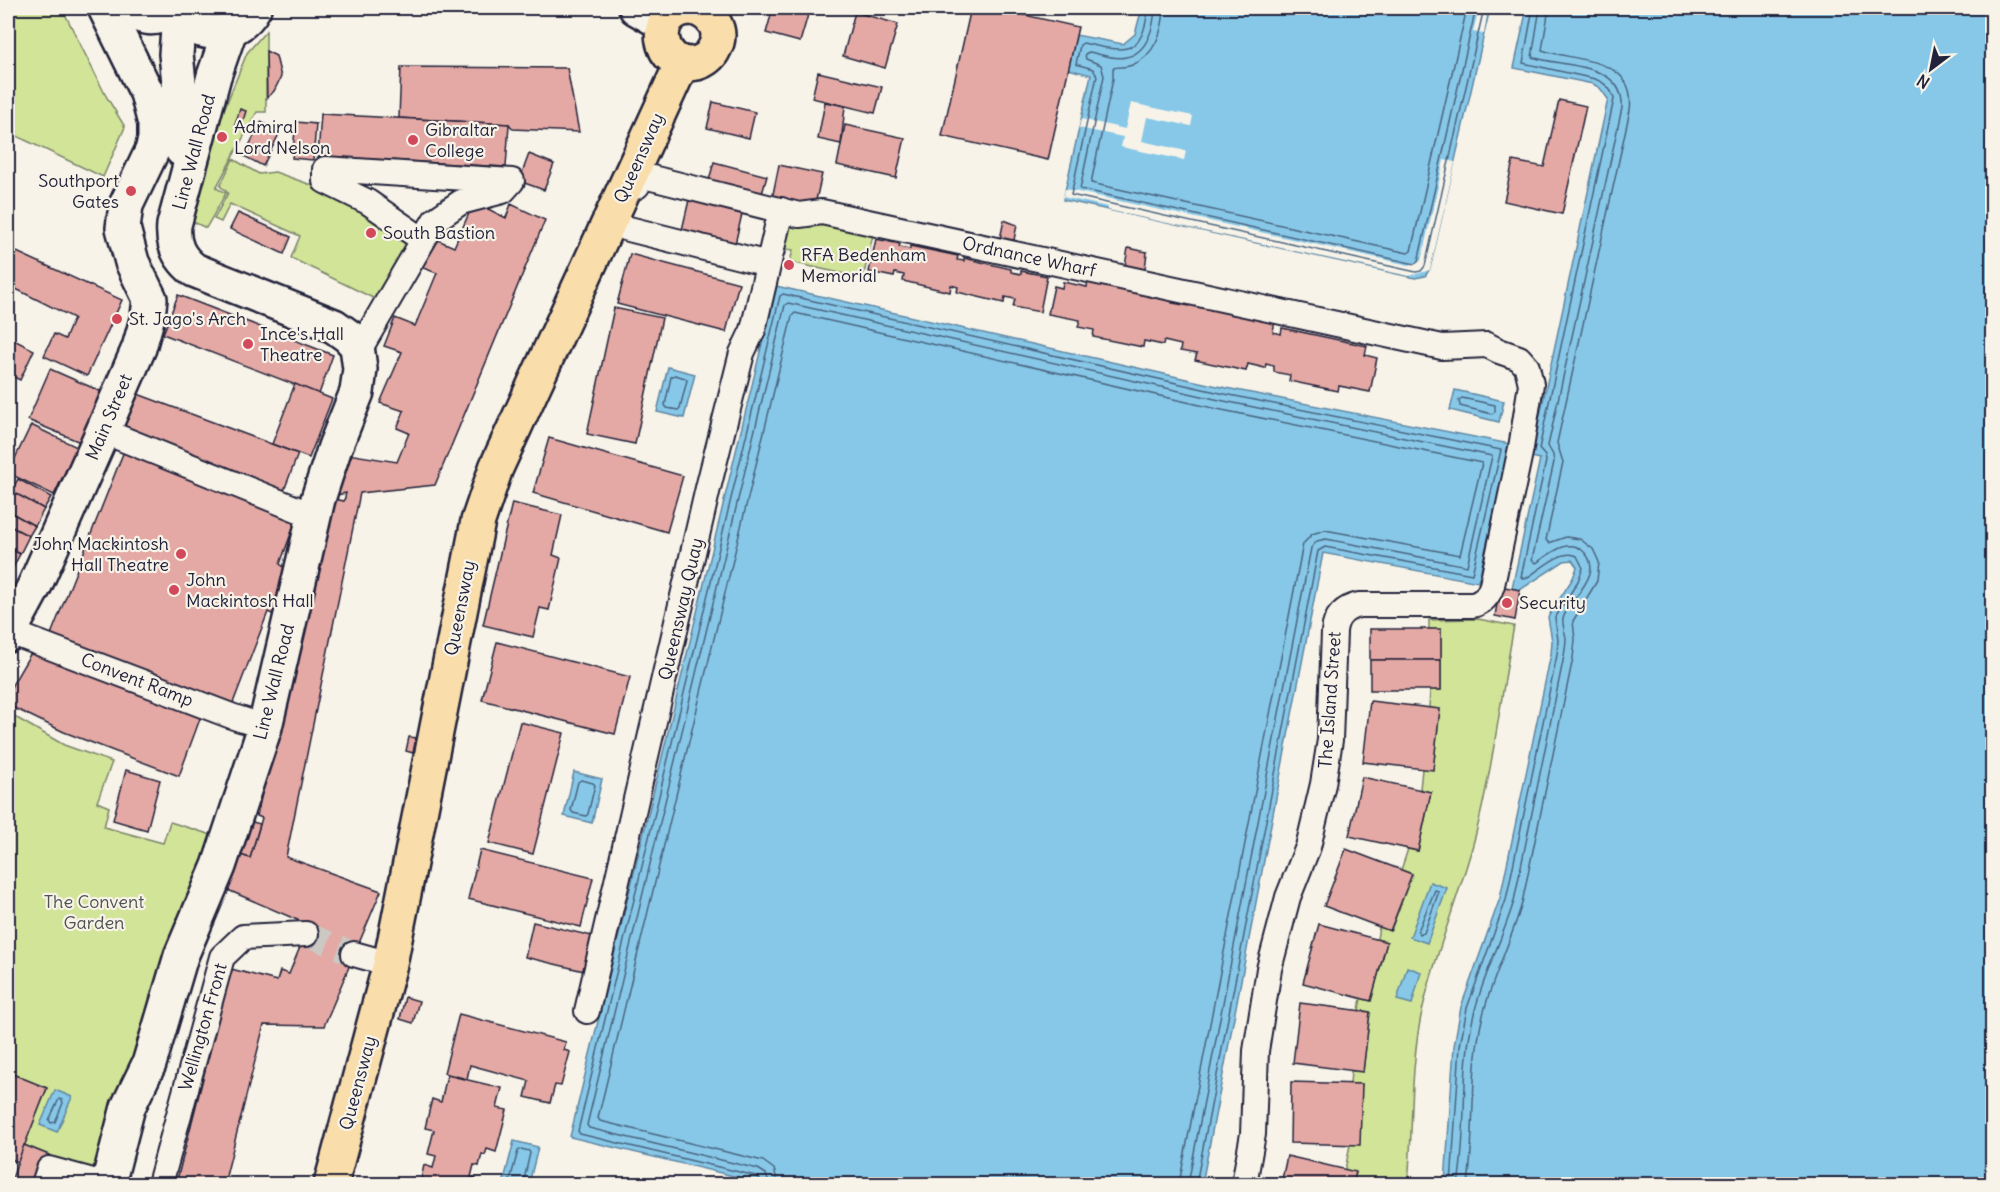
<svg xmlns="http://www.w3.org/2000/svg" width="2000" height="1192" font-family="Delius,sans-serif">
<rect width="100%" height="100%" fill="#f7f3e8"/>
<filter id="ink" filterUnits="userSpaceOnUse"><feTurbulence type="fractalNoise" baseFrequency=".0167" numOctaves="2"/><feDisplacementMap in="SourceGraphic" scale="12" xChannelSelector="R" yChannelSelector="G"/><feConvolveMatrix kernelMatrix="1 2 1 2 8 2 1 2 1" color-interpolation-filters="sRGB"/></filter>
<g filter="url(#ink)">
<g fill="#d1e498" stroke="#7a836a" stroke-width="1.5">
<polygon points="8,8 62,8 106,96 125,127 103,177 8,132"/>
<polygon points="266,31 266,112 257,112 216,188 226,193 206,228 181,216 247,53"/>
<polygon points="233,159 259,174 275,172 317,187 365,209 409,247 379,301 291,258 300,236 230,204 221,222 214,219 228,193 220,186"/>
<polygon points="817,222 873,235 863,278 790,262 793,250 787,249 786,254 780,252 786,225 798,228"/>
<path d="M1478,619L1514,626C1501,696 1493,768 1475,837C1459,898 1434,955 1421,1016C1410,1071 1413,1129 1408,1184H1353L1356,1173L1345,1170L1362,1084H1350L1351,1071L1363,1072L1370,1012L1359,1010L1361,998L1371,1000L1387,942L1377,939L1379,927L1391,930L1412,874L1401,870L1408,849L1418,851L1431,792L1420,789L1422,769H1433L1440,710L1429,708L1430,690H1441V630L1429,629V620Z"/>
<polygon points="8,713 64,745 112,762 97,802 109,807 104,827 163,843 170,822 215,836 101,1164 93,1169 75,1166 24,1145 47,1089 10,1073 8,1079"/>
</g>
<g fill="#87c8e8" stroke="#5f86a3" stroke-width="1.5">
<polygon points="1142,8 1490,8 1430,269 1425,276 1415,278 1063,200 1091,75 1068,69 1076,35 1123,44 1135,34"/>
<polygon points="1527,8 1992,8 1992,1184 1445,1184 1454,1046 1461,1007 1500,898 1551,654 1552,641 1548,617 1573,578 1577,567 1572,560 1564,561 1520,590 1512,588 1540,459 1531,457 1608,99 1600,88 1593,84 1514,68"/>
<polygon points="776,286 1226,388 1510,444 1478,582 1323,553 1202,1184 767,1184 570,1137"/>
<polygon points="668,367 695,374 684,418 657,412"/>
<polygon points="1455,390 1504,401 1499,422 1450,410"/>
<polygon points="574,772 602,779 592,823 564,816"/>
<polygon points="1430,882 1447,888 1427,943 1410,937"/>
<polygon points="1407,967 1421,972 1412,1004 1397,1000"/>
<polygon points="55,1090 72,1097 57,1132 40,1125"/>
<polygon points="514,1141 538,1147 529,1184 503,1184"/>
</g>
<g fill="#f7f3e8">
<polygon points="1479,8 1488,8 1484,34 1473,32"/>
<polygon points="1131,103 1193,116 1191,126 1147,117 1142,141 1186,151 1184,160 1121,147 1123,137 1079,128 1081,119 1125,129"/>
<polygon points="1444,160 1455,162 1430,270 1409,276 1108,210 1108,207 1063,197 1065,189 1409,265 1421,261"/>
</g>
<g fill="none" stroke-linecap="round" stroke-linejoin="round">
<g stroke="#4a6480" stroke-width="1.5">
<path d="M1148,8C1143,58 1123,52 1083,43L1080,45L1076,64L1093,69L1097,76L1071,195L1416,272L1421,271L1425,266L1484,8"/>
<path d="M1155,8C1154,26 1148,53 1126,57C1114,60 1100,54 1089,52L1085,54L1086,59L1101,65L1104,76L1080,189L1415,264L1418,262L1476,8"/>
<path d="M1164,8C1163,31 1155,56 1132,65C1126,68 1119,66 1113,68V79L1091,183L1408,253L1411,251L1467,8"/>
<polygon points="675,375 685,378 687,380 680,408 678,410 667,408 665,405 671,377"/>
<polygon points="1462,398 1495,405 1495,412 1492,414 1460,406 1459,400"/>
<polygon points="581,780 593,783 595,785 588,814 586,816 573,813 571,810 578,782"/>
<polygon points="1435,890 1438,891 1438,894 1424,933 1420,934 1418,931"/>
<polygon points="59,1099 62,1100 63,1103 55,1122 51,1123 49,1120"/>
<polyline points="509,1184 518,1151 521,1149 529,1151 530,1153 523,1184"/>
<polyline points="761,1184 760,1179 756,1176 580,1134 578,1131 780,296 783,294 1225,394 1501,450 1472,574 1325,547 1318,551 1196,1184"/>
<polyline points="769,1184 766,1174 758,1169 589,1128 587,1125 785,305 788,303 1224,401 1492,456 1467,566 1326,539 1317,541 1311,548 1188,1184"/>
<polyline points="778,1184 774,1169 763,1161 600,1121 598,1118 792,316 795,313 1222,410 1482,463 1460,555 1325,530 1312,534 1303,544 1179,1184"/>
<path d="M1451,1184L1460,1046L1467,1008L1506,900L1557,655L1558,640L1555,618L1578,581L1583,568L1577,556C1561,548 1539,571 1525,579L1521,577L1546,461L1545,456L1539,449L1614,99C1611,88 1605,83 1595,79L1523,63L1533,8"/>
<path d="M1458,1184C1467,1133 1461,1079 1471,1028C1479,983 1501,944 1514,901L1564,656C1565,650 1566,644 1566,638C1565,632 1562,624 1563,619C1566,601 1609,573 1582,550C1567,538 1549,555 1536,563L1532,560L1554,462L1553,455L1548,446L1622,108C1625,62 1562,67 1532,57L1540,8"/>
<path d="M1468,1184C1475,1133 1470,1080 1480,1029C1488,985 1510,946 1522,903L1573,658L1575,640L1573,621L1597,581L1599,562L1593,549L1580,539L1566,537L1549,543L1546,540L1563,462L1557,443L1630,110C1637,57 1577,62 1542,50L1549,8"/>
</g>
</g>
<g fill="#e4a9a4" stroke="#22223b" stroke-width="1.5">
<polygon points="773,8 810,8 800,42 766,33"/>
<polygon points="971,8 993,8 1078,27 1048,160 942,136"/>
<polygon points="855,12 898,24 885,68 843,56"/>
<polygon points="266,51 276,56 281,77 274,91 267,98"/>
<polygon points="401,67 567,68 579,132 513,129 509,124 399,118"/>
<polygon points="818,72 882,87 875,113 812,98"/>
<polygon points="1559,100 1586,106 1562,214 1504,201 1513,161 1544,167"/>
<polygon points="713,102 755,112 749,138 707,128"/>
<polygon points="825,102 845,106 841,144 818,139"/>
<polygon points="240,109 246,111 241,127 235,125"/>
<polygon points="321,114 509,124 506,167 318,156"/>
<polygon points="261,122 280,132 263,166 244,156"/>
<polygon points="296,122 316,124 313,160 292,158"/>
<polygon points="845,125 905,138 896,178 837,165"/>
<polygon points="529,154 554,164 544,190 519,181"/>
<polygon points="714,162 767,176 760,201 707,187"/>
<polygon points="779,165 822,174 814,209 772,199"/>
<polygon points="689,200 742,214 735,244 682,230"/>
<polygon points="474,202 506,218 511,204 545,220 435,485 360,493 286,857 381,891 324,1026 264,1025 224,1184 176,1184 231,969 277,981 280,971 289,974 309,925 221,887 235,853 250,858 262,818 257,816 319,533 334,499 344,501 346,493 337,495 342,453 397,462 409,433 397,428 404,411 380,403 402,352 384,346 395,318 415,326 437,273 418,266 431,237 454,247"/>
<polygon points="238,213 291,237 284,254 230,229"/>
<polygon points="1004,220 1017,225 1014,240 1000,239"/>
<polygon points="876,239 900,244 899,247 910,249 910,246 958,256 957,260 964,261 964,258 1011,269 1011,272 1021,274 1021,271 1047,276 1040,312 1013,307 1015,299 1005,297 1004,303 957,292 958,287 951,285 950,292 903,281 904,275 895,273 894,277 869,272"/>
<polygon points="8,248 122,300 87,376 44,356 54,334 65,339 74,318 8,285"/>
<polygon points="1128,248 1147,252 1145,269 1125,266"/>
<polygon points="630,254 739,283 726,332 617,304"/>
<polygon points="1088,281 1173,299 1172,303 1189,306 1190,303 1275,320 1273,332 1281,334 1282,328 1367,346 1365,355 1377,358 1370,392 1339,386 1338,391 1289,381 1290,375 1274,372 1274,366 1266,364 1265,368 1248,364 1246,371 1195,360 1197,354 1180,351 1181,345 1164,341 1163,345 1144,341 1143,347 1093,337 1094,330 1078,327 1080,320 1048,314 1054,286 1062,288 1063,282 1087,287"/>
<polygon points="178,295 333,355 319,394 163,334"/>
<polygon points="614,308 662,318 635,444 587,434"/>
<polygon points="8,337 34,350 20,380 8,374"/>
<polygon points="50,369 102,392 80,442 28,420"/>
<polygon points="295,384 332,399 309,458 272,444"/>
<polygon points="135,393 298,454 283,493 120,433"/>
<polygon points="31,425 77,447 54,495 8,473"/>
<polygon points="549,438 683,476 667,532 533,493"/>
<polygon points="124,451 297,517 280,564 285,568 274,615 268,612 231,708 50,637"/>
<polygon points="18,479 51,497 44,509 11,491"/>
<polygon points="11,491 44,509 35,526 8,511 8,498"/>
<polygon points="512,503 562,515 553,555 561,558 549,610 540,608 533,637 483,625"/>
<polygon points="8,511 35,526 29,536 8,525"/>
<polygon points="8,525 29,536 20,554 8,548"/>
<polygon points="8,548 20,554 8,577"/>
<polygon points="1500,586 1520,590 1515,620 1495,616"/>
<rect x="1370" y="629" width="71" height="31"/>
<polygon points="497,642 630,677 615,734 482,700"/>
<polygon points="32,651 98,678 101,673 201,716 179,776 64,732 8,705 8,685 11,687"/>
<rect x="1370" y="660" width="71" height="30"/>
<polygon points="1370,701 1440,709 1433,770 1363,762"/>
<polygon points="520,722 564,733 533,854 489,843"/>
<polygon points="409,737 416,738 413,753 406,751"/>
<polygon points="126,770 160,780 147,830 113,820"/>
<polygon points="1362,777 1431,792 1418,851 1349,836"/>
<polygon points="245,820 260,824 250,858 235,853"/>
<polygon points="1346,849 1412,874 1390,931 1324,906"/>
<polygon points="480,850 593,878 581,927 468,899"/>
<polygon points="533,922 592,936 584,971 525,957"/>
<polygon points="1319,924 1387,942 1371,1001 1303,983"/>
<polygon points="405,997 419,1001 413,1023 400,1019"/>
<polygon points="1300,1003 1370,1012 1363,1072 1293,1063"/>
<polygon points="459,1014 566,1042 564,1050 570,1052 561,1086 555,1085 550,1103 525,1097 529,1081 470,1065 467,1079 444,1073"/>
<polygon points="10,1073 47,1088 18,1162 8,1158 8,1079"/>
<polygon points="447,1075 502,1088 497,1108 507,1110 496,1152 487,1149 485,1155 482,1154 479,1166 474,1165 471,1177 476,1178 474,1184 420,1184 424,1165 433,1168 436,1156 428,1154 434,1130 425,1128 432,1099 441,1102"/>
<polygon points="1291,1082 1362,1084 1360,1145 1290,1143"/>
<polygon points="24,1145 49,1155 38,1184 10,1184"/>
<polygon points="1287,1156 1356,1172 1353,1184 1281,1184"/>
</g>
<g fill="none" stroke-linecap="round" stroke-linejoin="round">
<polyline stroke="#ccc9c5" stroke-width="24" stroke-dasharray="24 12" stroke-linecap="butt" points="306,934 354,954"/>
<defs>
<g id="street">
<path d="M623,193L637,186L644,176L799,215L822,212L1442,347L1487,345L1499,351L1519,358L1527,367L1531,384L1521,448L1492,585C1489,595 1484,602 1473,605H1359C1344,608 1335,617 1334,632L1330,740L1323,784L1308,847L1288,897L1269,969L1256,1051L1253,1134L1244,1184"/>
<polyline points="609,224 768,264"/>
<polyline points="358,352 435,220 461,202 503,191 512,181 325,169 325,181 368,202 423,240"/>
<polyline points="103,431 314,516"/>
<polyline points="10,632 234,717 265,727"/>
<polyline points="354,954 390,964"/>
<polyline points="587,1011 708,488 742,353 753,330 781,210"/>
<polyline points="44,1184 49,1169 104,1184"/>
<polyline points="160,1184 222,957 243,937 306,934"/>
</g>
<g id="secondary">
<path d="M124,8C143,19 154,22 174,10"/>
<path d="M173,8C191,39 236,41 254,8"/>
<polyline points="636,8 664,24"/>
<polyline points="179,17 176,54 183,121 182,150"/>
<polyline points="8,635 35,585 103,431 139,348 148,316 150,299 132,262 123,228 126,205 152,151 155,139 155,124 147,93 105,8"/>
<path d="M108,1184L128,1107L149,1064L181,956L219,866L265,727L318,499L335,447L357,392L360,369L357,346L348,336L334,326L194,270C179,258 172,245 174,225L214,76L230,30"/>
</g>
<g id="primary">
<path d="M692,8C646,9 658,72 697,63C704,61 711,56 714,49C725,31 712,13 693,8"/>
<polyline points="331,1184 390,964 478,521 496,468 682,63"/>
</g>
</defs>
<use href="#street" stroke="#22223b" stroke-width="28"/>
<use href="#secondary" stroke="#22223b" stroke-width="38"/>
<use href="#primary" stroke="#22223b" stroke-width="38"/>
<use href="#street" stroke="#f7f3e8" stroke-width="24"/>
<use href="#secondary" stroke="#f7f3e8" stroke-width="33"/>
<use href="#primary" stroke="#f9deab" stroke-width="33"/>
</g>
</g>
<g fill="#d1495b" stroke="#f7f3e8" stroke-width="2">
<circle cx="222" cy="137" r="6"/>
<circle cx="413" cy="140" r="6"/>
<circle cx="131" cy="191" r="6"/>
<circle cx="371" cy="233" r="6"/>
<circle cx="789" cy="265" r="6"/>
<circle cx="117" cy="319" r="6"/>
<circle cx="248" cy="344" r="6"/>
<circle cx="181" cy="554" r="6"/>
<circle cx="174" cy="590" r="6"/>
<circle cx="1507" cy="603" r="6"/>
</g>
<g text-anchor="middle" stroke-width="4.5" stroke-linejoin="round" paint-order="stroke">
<g font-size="18" fill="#22223b" stroke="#f7f3e8" text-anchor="start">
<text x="234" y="133">Admiral<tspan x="234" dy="21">Lord Nelson</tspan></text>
<text x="425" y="136">Gibraltar<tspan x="425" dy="21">College</tspan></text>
<text x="119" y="187" text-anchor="end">Southport<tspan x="119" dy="21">Gates</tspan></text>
<text x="383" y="239">South Bastion</text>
<text x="801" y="261">RFA Bedenham<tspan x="801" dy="21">Memorial</tspan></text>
<text x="129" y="325">St. Jago's Arch</text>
<text x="260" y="340">Ince's Hall<tspan x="260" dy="21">Theatre</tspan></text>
<text x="169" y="550" text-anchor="end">John Mackintosh<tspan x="169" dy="21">Hall Theatre</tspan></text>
<text x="186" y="586">John<tspan x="186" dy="21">Mackintosh Hall</tspan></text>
<text x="1519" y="609">Security</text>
</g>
<g font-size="18" fill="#22223b" stroke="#f7f3e8">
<text transform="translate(194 152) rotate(-75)" y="6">Line Wall Road</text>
<text transform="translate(639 158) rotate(-66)" y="6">Queensway</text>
<text transform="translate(1029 257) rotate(12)" y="6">Ordnance Wharf</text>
<text transform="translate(109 417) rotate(-67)" y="6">Main Street</text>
<text transform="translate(460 608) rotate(-79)" y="6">Queensway</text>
<text transform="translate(681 609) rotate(-77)" y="6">Queensway Quay</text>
<text transform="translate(137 680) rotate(21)" y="6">Convent Ramp</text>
<text transform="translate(274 682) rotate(-76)" y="6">Line Wall Road</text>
<text transform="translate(1330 700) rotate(-86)" y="6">The Island Street</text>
<text transform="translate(203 1027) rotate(-74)" y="6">Wellington Front</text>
<text transform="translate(358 1083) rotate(-75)" y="6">Queensway</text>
</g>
<g font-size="18" fill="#4e5252" stroke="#f7f3e8">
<text x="94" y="908">The Convent<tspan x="94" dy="21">Garden</tspan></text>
</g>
</g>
<rect width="2000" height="1192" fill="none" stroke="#f7f3e8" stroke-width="30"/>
<rect x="15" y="15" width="1970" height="1162" fill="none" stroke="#22223b" stroke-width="2" filter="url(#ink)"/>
<g transform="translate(1931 69) rotate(212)" stroke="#f7f3e8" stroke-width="4.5" paint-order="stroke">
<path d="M0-4.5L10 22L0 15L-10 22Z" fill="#22223b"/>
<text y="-9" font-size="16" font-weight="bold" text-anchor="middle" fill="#22223b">N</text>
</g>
</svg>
